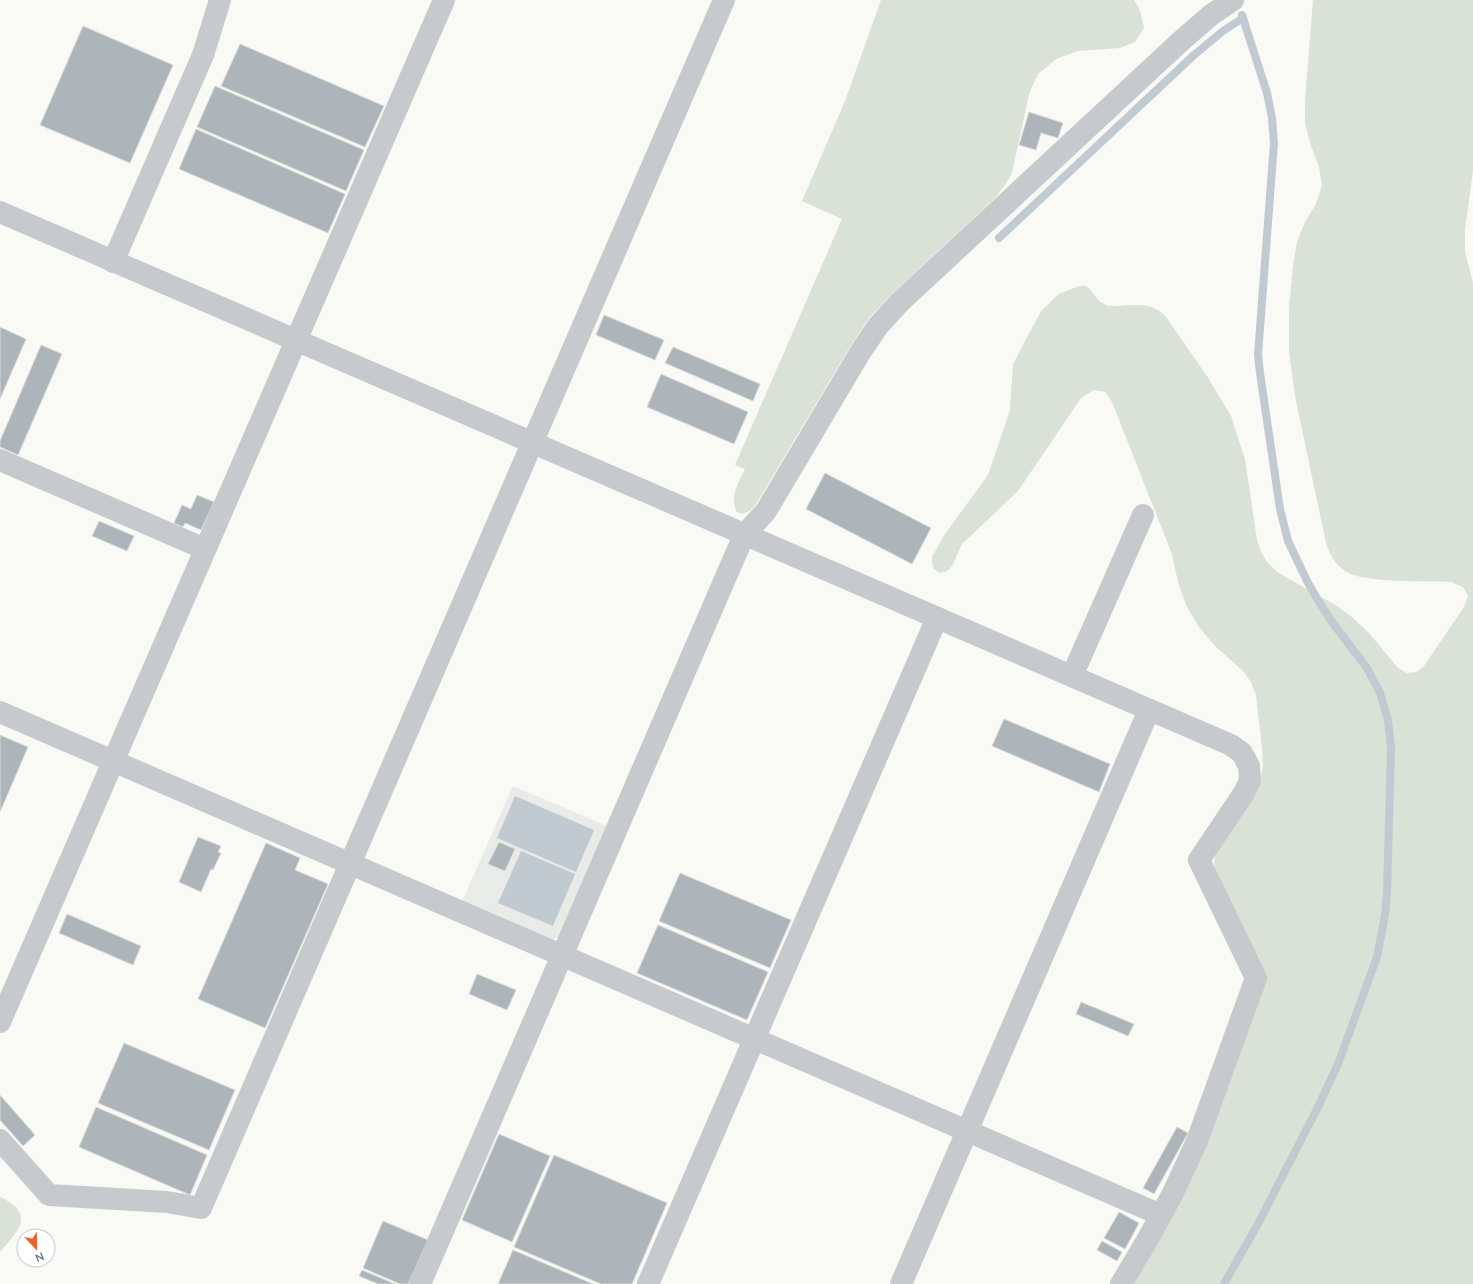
<svg xmlns="http://www.w3.org/2000/svg" width="1473" height="1284" font-family="Mulish,sans-serif">
<rect width="100%" height="100%" fill="#f9f9f6"/>
<polygon fill="#e9ebe9" points="513,786 607,826 559,937 551,940 462,902"/>
<g fill="#dae1d7">
<path d="M881,0H1134L1140,10L1144,28L1135,42L1120,48L1078,51L1056,59L1038,74L1029,94L1012,173L1005,185L995,198L892,294L869,318L851,345L756,504L750,511L741,514L736,511C730,495 738,484 745,469L735,465L842,219L802,201L845,101Z"/>
<path d="M1313,0H1473V171L1465,229V252L1473,283V1284H1133L1263,986L1215,870L1214,861L1217,851L1260,782L1263,766L1262,748L1256,695L1251,682L1243,671L1214,645L1199,627L1186,605L1178,582L1172,554L1112,402L1105,392L1094,390L1081,398L1018,491L962,544L952,566L947,571L940,573L934,569L932,563V557L945,534L988,475L1010,410L1013,364L1041,311L1059,294L1079,286H1086C1093,291 1096,300 1104,304C1108,307 1114,306 1119,306C1138,305 1152,302 1166,317L1207,376L1231,416L1245,459L1257,540L1261,552L1267,562L1277,572L1337,606L1353,618L1368,632L1398,668L1407,673L1416,672L1424,666L1464,607L1468,596L1463,587L1451,582C1429,581 1363,583 1347,572C1335,565 1330,555 1326,543L1295,396L1289,351V308L1293,265L1297,242L1305,222L1316,204L1322,185L1319,167L1311,146L1305,123V101Z"/>
<path d="M0,1197C36,1214 19,1230 0,1252Z"/>
</g>
<g fill="#c1cad0">
<polygon points="515,796 594,830 576,872 497,838"/>
<polygon points="521,851 575,874 553,926 498,903"/>
</g>
<g fill="none" stroke-linecap="round" stroke-linejoin="round">
<g stroke="#c1cad0" stroke-width="8">
<polyline points="999,238 1194,55 1223,31 1243,18"/>
<polyline points="1224,1284 1258,1224 1319,1105 1338,1064 1377,957 1385,915 1387,894 1391,748 1388,720 1380,693 1367,668 1332,622 1319,602 1307,581 1288,541 1280,509 1260,373 1258,355 1274,143 1272,118 1267,93 1242,15"/>
</g>
</g>
<g fill="#adb5bb" stroke="#dadbd8">
<polygon points="83,26 173,65 130,163 40,125"/>
<polygon points="240,44 384,106 365,147 221,86"/>
<polygon points="215,86 364,150 346,191 197,127"/>
<polygon points="1029,112 1063,123 1058,138 1041,133 1036,150 1019,145"/>
<polygon points="196,129 345,194 328,233 179,169"/>
<polygon points="604,315 664,340 655,360 596,335"/>
<polygon points="0,327 26,339 0,399"/>
<polygon points="41,345 62,354 18,455 0,447 0,441"/>
<polygon points="673,347 760,384 753,401 665,363"/>
<polygon points="661,374 748,412 734,444 647,407"/>
<polygon points="825,473 931,528 912,564 806,509"/>
<polygon points="197,495 214,502 201,530 185,523 183,527 174,523 182,505 191,509"/>
<polygon points="99,521 134,536 127,551 92,536"/>
<polygon points="1004,719 1110,764 1099,792 992,746"/>
<polygon points="0,735 28,747 0,812"/>
<polygon points="198,837 221,846 218,852 221,853 213,870 211,869 201,892 179,882"/>
<polygon points="499,842 515,849 505,871 488,864"/>
<polygon points="266,843 300,858 295,870 328,884 265,1028 198,999"/>
<polygon points="680,873 791,920 770,968 659,921"/>
<polygon points="67,914 141,946 133,965 59,933"/>
<polygon points="658,925 768,972 747,1020 637,973"/>
<polygon points="477,974 516,990 507,1010 469,994"/>
<polygon points="1081,1002 1134,1024 1128,1036 1076,1014"/>
<polygon points="124,1043 235,1090 209,1150 98,1103"/>
<polygon points="0,1095 35,1135 23,1146 0,1120"/>
<polygon points="96,1107 207,1155 190,1195 79,1147"/>
<polygon points="1177,1127 1188,1133 1154,1194 1143,1188"/>
<polygon points="499,1134 550,1156 512,1242 462,1220"/>
<polygon points="554,1155 667,1203 632,1284 601,1284 514,1247"/>
<polygon points="1119,1212 1139,1223 1125,1249 1104,1238"/>
<polygon points="383,1221 428,1240 408,1284 400,1284 363,1268"/>
<polygon points="1102,1241 1122,1252 1117,1261 1097,1250"/>
<polygon points="513,1250 593,1284 498,1284"/>
<polygon points="362,1270 395,1284 378,1284 359,1276"/>
</g>
<g fill="none" stroke-linecap="round" stroke-linejoin="round">
<g stroke="#c6cacd" stroke-width="22">
<polyline points="0,212 1231,745 1242,753 1249,766 1250,780 1244,793 1199,860 1256,978 1197,1141 1173,1193 1145,1244 1121,1284"/>
<polyline points="113,262 203,55 220,0"/>
<polyline points="0,460 205,549"/>
<polyline points="1072,676 1143,515"/>
<polyline points="0,712 1161,1215"/>
<polyline points="0,1022 444,0"/>
<polyline points="0,1140 49,1195 167,1202 201,1208 724,0"/>
<polyline points="420,1284 744,535 766,511 861,351 878,326 900,302 1181,41 1211,15 1233,0"/>
<polyline points="648,1284 937,618"/>
<polyline points="901,1284 1149,710"/>
</g>
</g>
<g transform="translate(36 1248) rotate(158)"><circle r="19" fill="#ffffff" stroke="#c2c9cf"/>
<path d="M0-3L7 15L0 10L-7 15Z" fill="#e86227"/>
<text y="-6" font-size="11" font-weight="bold" text-anchor="middle" fill="#677788">N</text>
</g>
</svg>
